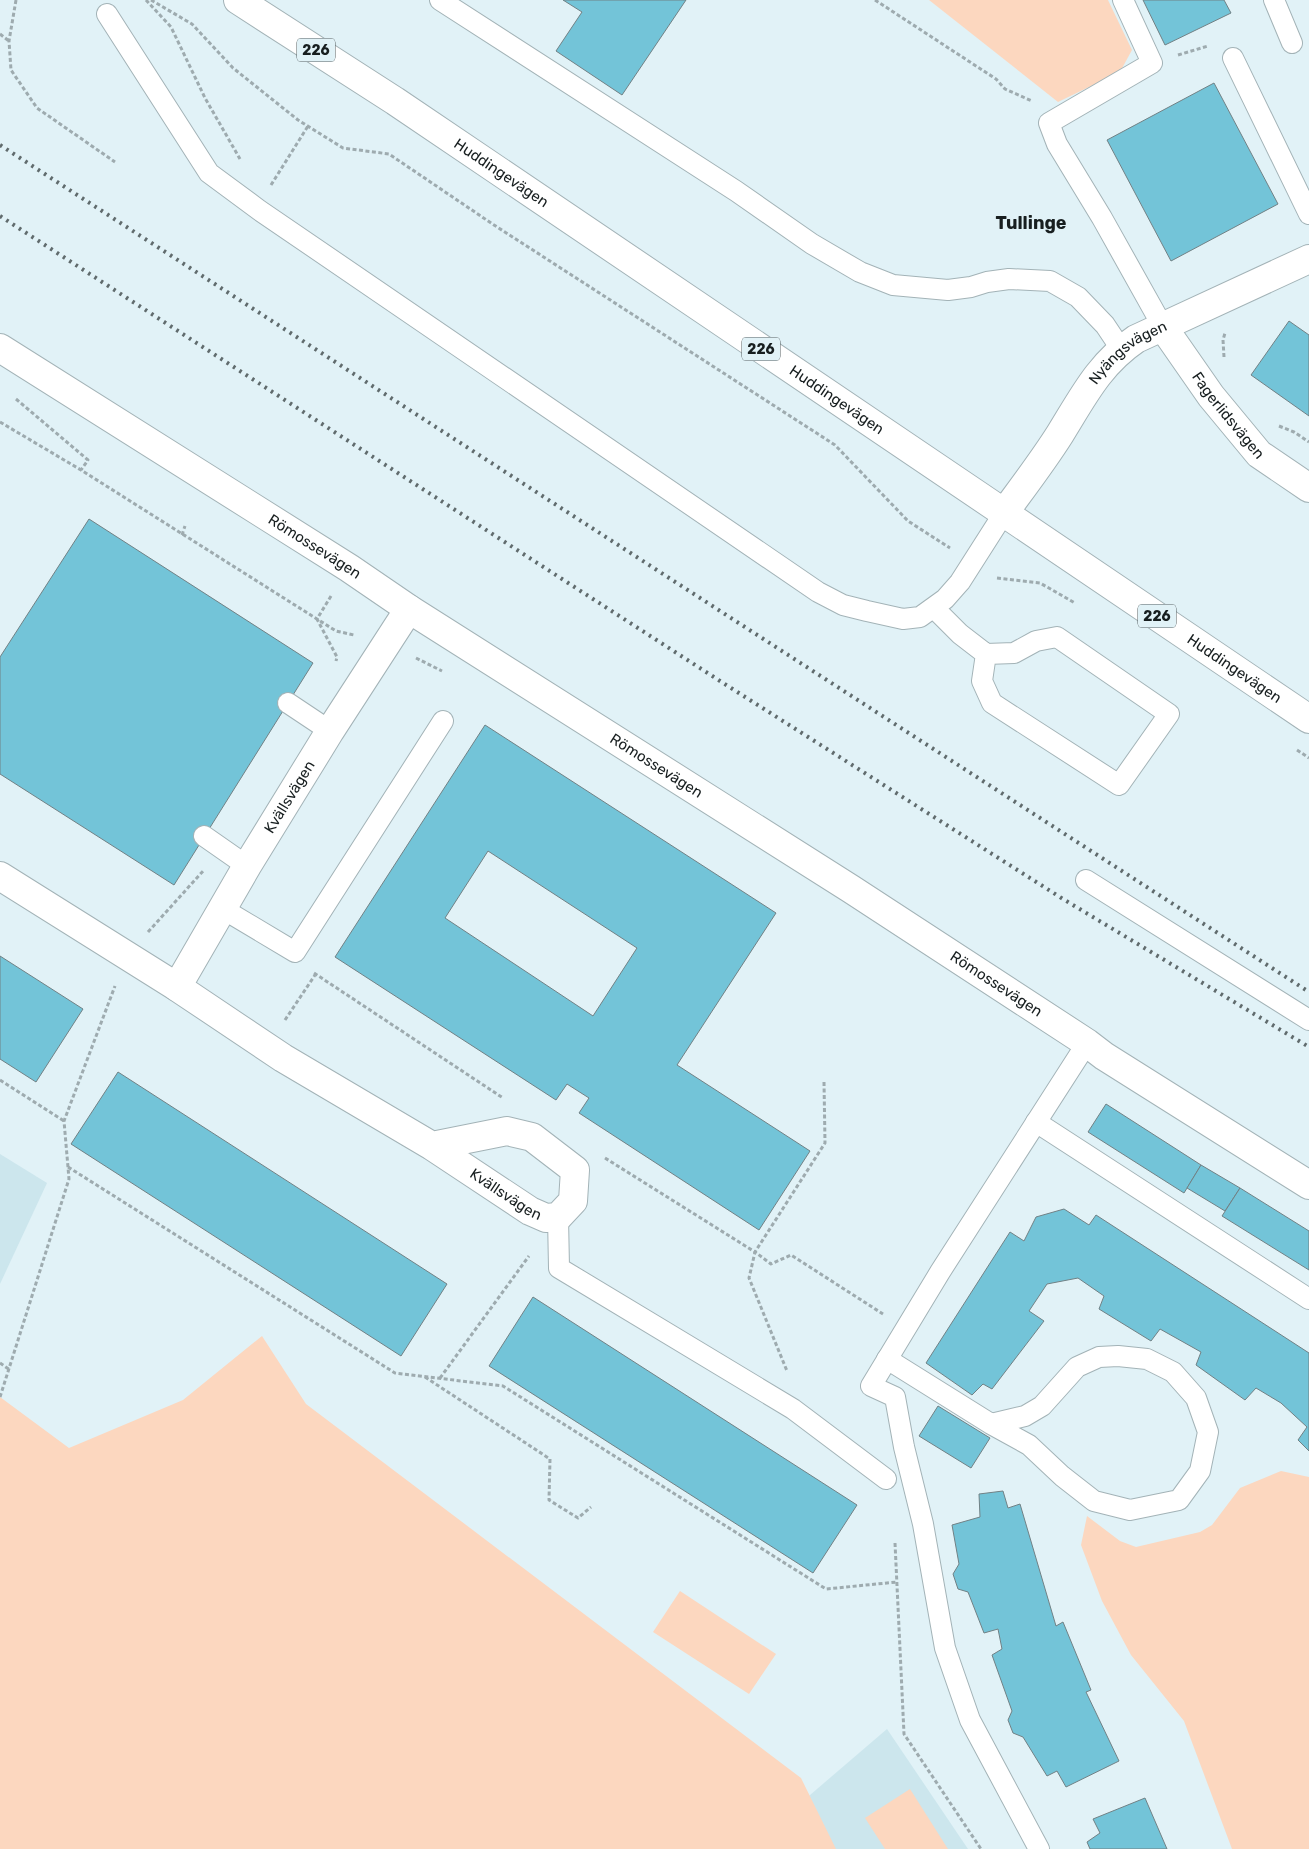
<svg xmlns="http://www.w3.org/2000/svg" width="1309" height="1849" font-family="Rubik,sans-serif">
<rect width="100%" height="100%" fill="#e1f2f7"/>
<g fill="#cce6ed">
<polygon points="0,1154 47,1183 0,1284"/>
<polygon points="887,1729 968,1849 747,1849"/>
</g>
<g fill="#fcd7bf">
<polygon points="929,0 1108,0 1132,50 1120,72 1058,102"/>
<polygon points="262,1336 306,1404 801,1778 836,1849 0,1849 0,1397 69,1448 183,1400"/>
<polygon points="1281,1471 1309,1477 1309,1849 1232,1849 1184,1721 1131,1655 1102,1601 1081,1545 1087,1516 1120,1541 1136,1547 1200,1532 1212,1525 1240,1488"/>
<polygon points="680,1591 776,1654 749,1694 653,1632"/>
<polygon points="910,1789 948,1849 885,1849 865,1818"/>
</g>
<g fill="#73c4d8" stroke="#718185" fill-rule="evenodd">
<polygon points="563,0 686,0 622,95 556,51 582,12"/>
<polygon points="1143,0 1224,0 1231,13 1165,45"/>
<polygon points="1214,83 1278,204 1171,261 1107,140"/>
<polygon points="1289,321 1309,335 1309,416 1251,375"/>
<polygon points="89,519 313,663 174,885 0,774 0,657"/>
<path d="M485,725L776,913L677,1065L810,1151L759,1230L579,1113L589,1098L567,1084L556,1100L335,957ZM488,851L637,948L593,1016L445,918Z"/>
<polygon points="0,956 83,1009 36,1082 0,1059"/>
<polygon points="118,1072 447,1284 401,1356 71,1144"/>
<polygon points="1106,1104 1201,1165 1184,1193 1088,1132"/>
<polygon points="1201,1165 1240,1188 1225,1211 1187,1188"/>
<polygon points="1240,1188 1309,1231 1309,1270 1222,1216"/>
<polygon points="1064,1209 1089,1225 1096,1215 1309,1353 1309,1451 1298,1440 1307,1427 1281,1403 1256,1388 1245,1400 1196,1365 1201,1352 1160,1329 1151,1341 1099,1309 1104,1296 1078,1278 1047,1284 1029,1311 1044,1321 992,1389 983,1384 972,1395 926,1363 1010,1232 1024,1241 1036,1217"/>
<polygon points="533,1297 857,1505 813,1573 489,1366"/>
<polygon points="938,1406 990,1438 971,1468 919,1436"/>
<polygon points="1003,1491 1008,1508 1020,1504 1056,1626 1063,1622 1091,1690 1086,1692 1119,1761 1066,1787 1057,1771 1047,1776 1023,1737 1013,1733 1008,1720 1012,1711 992,1655 1002,1649 998,1629 984,1633 968,1592 958,1589 953,1574 959,1564 952,1525 980,1517 979,1494"/>
<polygon points="1145,1798 1167,1849 1090,1849 1087,1842 1100,1833 1093,1819"/>
</g>
<g fill="none" stroke-linecap="round" stroke-linejoin="round">
<defs>
<g id="lane">
<polyline points="440,0 736,191 812,244 860,272 893,285 948,290 971,287 987,282 1009,279 1050,281 1078,297 1105,325 1121,349"/>
<polyline points="1123,0 1152,63 1049,123 1057,144 1102,218 1163,327"/>
<polyline points="1274,0 1292,43"/>
<polyline points="107,14 209,173 259,210 818,592 843,605 867,611 903,619 920,617 945,599 960,582 1004,513"/>
<polyline points="1233,58 1309,214"/>
<polyline points="934,608 960,634 986,654 982,681 992,703 1119,785 1169,714 1057,637 1036,641 1014,653 986,654"/>
<polyline points="288,703 330,731"/>
<polyline points="204,836 247,866"/>
<polyline points="1086,880 1309,1020"/>
<polyline points="223,909 295,952 443,721"/>
<polyline points="1036,1122 1309,1299"/>
<polyline points="558,1217 559,1268 793,1409 886,1479"/>
<polyline points="887,1359 991,1424 1029,1445 1062,1476 1094,1501 1130,1510 1179,1500 1200,1471 1208,1432 1196,1398 1173,1372 1147,1359 1118,1356 1099,1357 1077,1367 1042,1406 1025,1416 991,1424"/>
<polyline points="1039,1849 970,1720 945,1648 923,1524 904,1447 895,1397 871,1386 940,1272 1087,1043"/>
</g>
<g id="street">
<path id="s1" d="M1163,327L1211,396L1259,454L1309,488"/>
<path id="s2" d="M0,348L349,568L409,609L851,889L1087,1043L1104,1056L1309,1185"/>
<path id="s3" d="M1004,513C1023,487 1043,461 1060,434C1083,397 1099,364 1136,339L1309,259"/>
<path id="s4" d="M0,876L177,987L283,1058L432,1146L530,1211L546,1218L558,1217L573,1201L575,1170L532,1137L507,1131L432,1146"/>
<path id="s5" d="M177,987L247,866L330,731L409,609"/>
</g>
<g id="primary">
<path id="s6" d="M238,0L395,101L1309,719"/>
</g>
</defs>
<use href="#lane" stroke="#a3b3b7" stroke-width="22"/>
<use href="#street" stroke="#a3b3b7" stroke-width="30"/>
<use href="#primary" stroke="#a3b3b7" stroke-width="30"/>
<g stroke="#9eabaf" stroke-width="3" stroke-dasharray="4 2.5" stroke-linecap="butt">
<polyline points="16,0 9,41 11,70 37,108 115,162"/>
<polyline points="146,0 171,27 205,98 240,159"/>
<polyline points="151,0 192,24 233,68 298,120 343,148 389,154 494,225 835,445 908,521 950,548"/>
<polyline points="875,0 996,79 1005,89 1032,101"/>
<polyline points="0,34 9,41"/>
<polyline points="1178,55 1208,46"/>
<polyline points="271,185 308,126"/>
<polyline points="1224,357 1223,340 1225,333"/>
<polyline points="16,399 88,460 81,470"/>
<polyline points="0,422 81,470 336,631 354,635"/>
<polyline points="1279,426 1294,432 1309,442"/>
<polyline points="182,535 185,526"/>
<polyline points="997,578 1040,583 1075,603"/>
<polyline points="331,596 317,619 337,657 336,661"/>
<polyline points="416,658 442,671"/>
<polyline points="1297,750 1309,758"/>
<polyline points="148,932 204,870"/>
<polyline points="314,973 503,1098"/>
<polyline points="285,1020 315,975"/>
<polyline points="0,1080 64,1121"/>
<polyline points="824,1082 825,1143 755,1252 771,1264 791,1255 883,1314"/>
<polyline points="605,1158 755,1252 749,1278 787,1371"/>
<polyline points="68,1167 395,1373 503,1386 826,1589 897,1582"/>
<polyline points="0,1363 10,1370"/>
<polyline points="425,1377 550,1459 549,1500 578,1518 591,1507"/>
<polyline points="440,1378 529,1256"/>
<polyline points="0,1397 69,1179 64,1121 115,986"/>
<polyline points="895,1543 904,1734 981,1849"/>
</g>
<use href="#lane" stroke="#fff" stroke-width="20"/>
<use href="#street" stroke="#fff" stroke-width="28"/>
<use href="#primary" stroke="#fff" stroke-width="28"/>
<g stroke="#606b6d" stroke-width="4" stroke-dasharray="2.5 5" stroke-linecap="butt">
<polyline points="0,145 1309,992"/>
<polyline points="0,216 720,681 1063,899 1309,1047"/>
</g>
</g>
<g text-anchor="middle" stroke-width="4" stroke-linejoin="round" paint-order="stroke">
<g fill="#e1f2f7" stroke="#545e60" stroke-width="1">
<rect x="297" y="38.5" width="38" height="23" rx="4"/>
<rect x="742" y="337.5" width="38" height="23" rx="4"/>
<rect x="1138" y="604.5" width="38" height="23" rx="4"/>
</g>
<g font-size="14" font-weight="bold" fill="#181f20">
<text x="316" y="55">226</text>
<text x="761" y="354">226</text>
<text x="1157" y="621">226</text>
</g>
<g font-size="15" fill="#181f20" stroke="#e1f2f7">
<text dy="5" stroke="none"><textPath href="#s6" startOffset="315">Huddingevägen</textPath></text>
<text dy="5" stroke="none"><textPath href="#s3" startOffset="205">Nyängsvägen</textPath></text>
<text dy="5" stroke="none"><textPath href="#s6" startOffset="720">Huddingevägen</textPath></text>
<text dy="5" stroke="none"><textPath href="#s1" startOffset="110">Fagerlidsvägen</textPath></text>
<text dy="5" stroke="none"><textPath href="#s2" startOffset="372">Römossevägen</textPath></text>
<text dy="5" stroke="none"><textPath href="#s6" startOffset="1200">Huddingevägen</textPath></text>
<text dy="5" stroke="none"><textPath href="#s2" startOffset="778">Römossevägen</textPath></text>
<text dy="5" stroke="none"><textPath href="#s5" startOffset="221">Kvällsvägen</textPath></text>
<text dy="5" stroke="none"><textPath href="#s2" startOffset="1182">Römossevägen</textPath></text>
<text dy="5" stroke="none"><textPath href="#s4" startOffset="598">Kvällsvägen</textPath></text>
</g>
<g font-size="18" font-weight="bold" fill="#181f20" stroke="#e1f2f7">
<text x="1031" y="229">Tullinge</text>
</g>
</g>
</svg>
